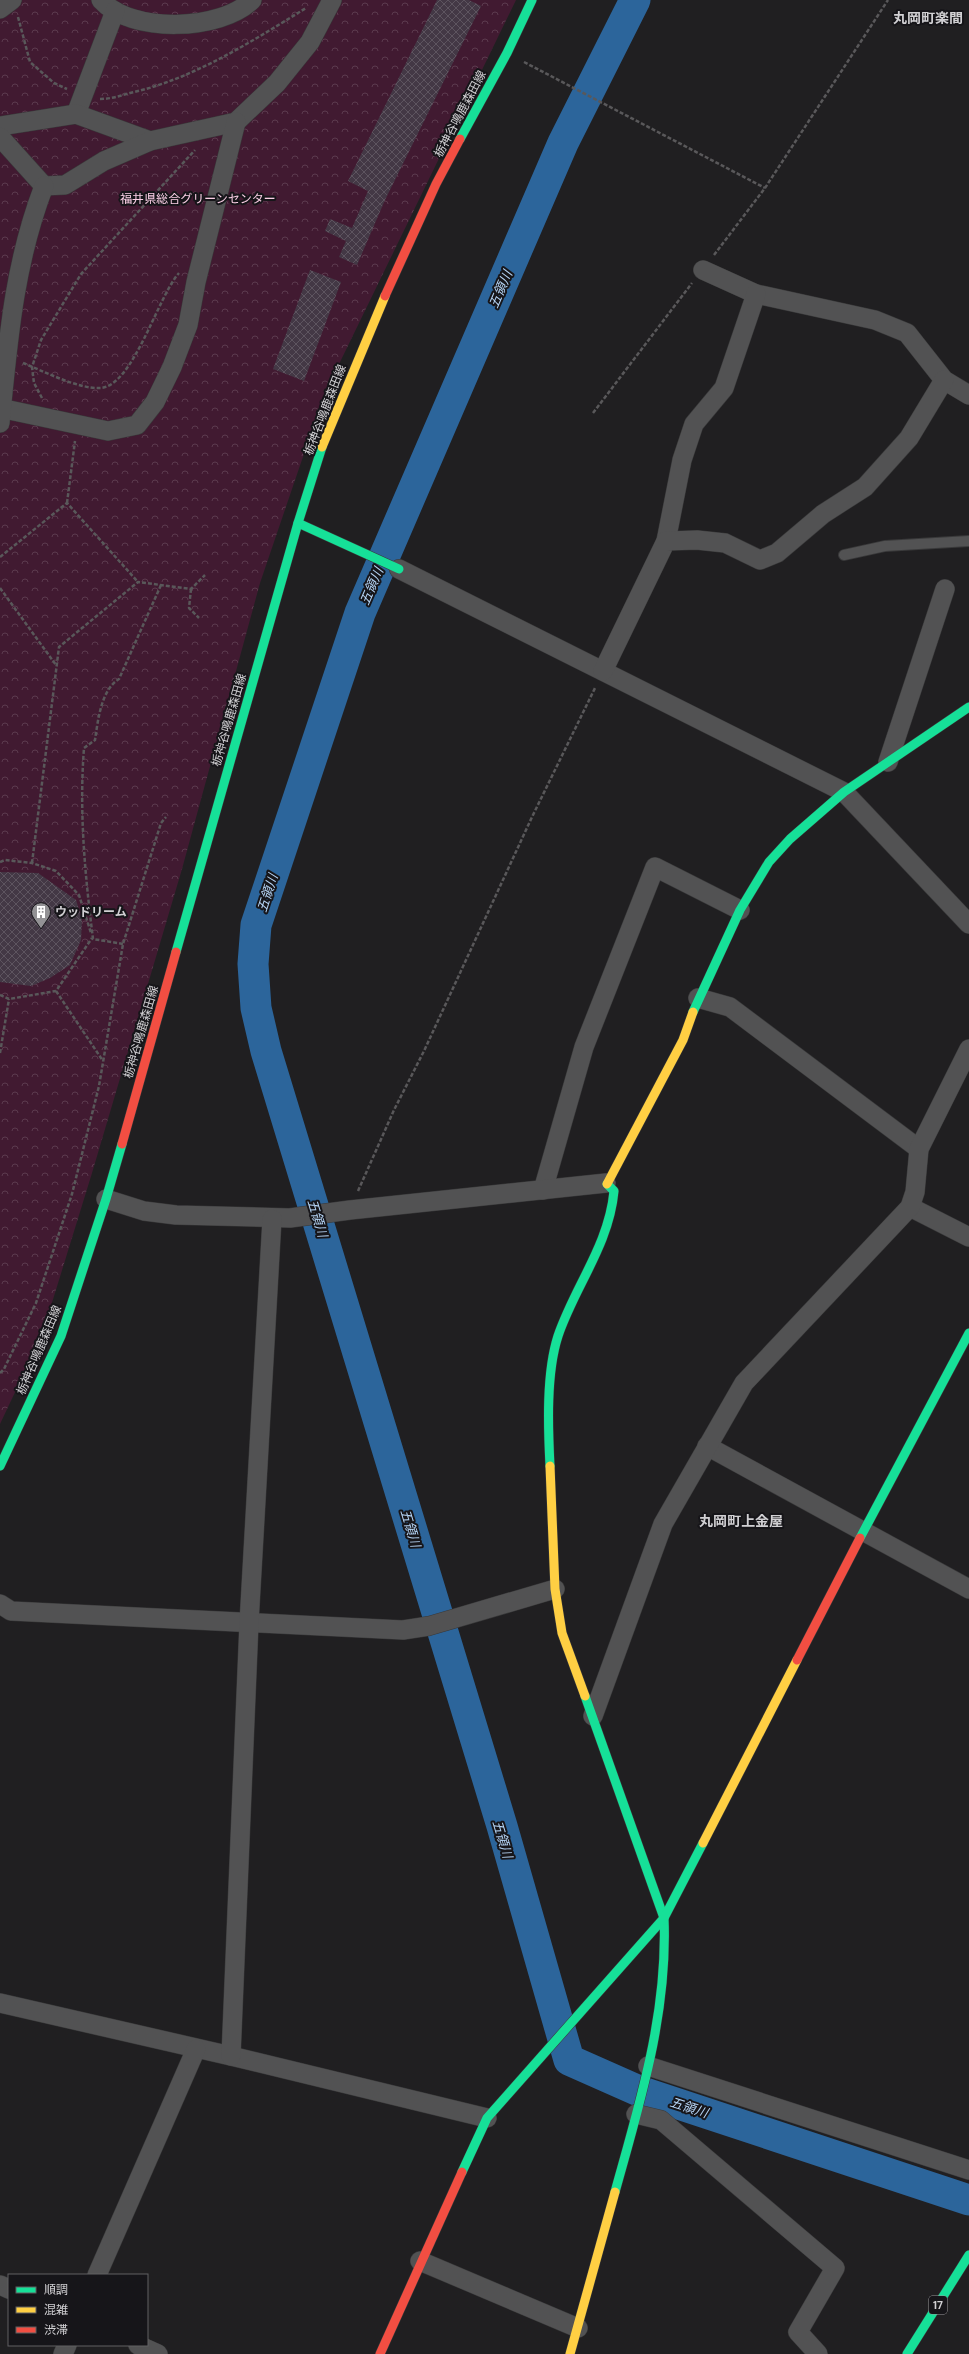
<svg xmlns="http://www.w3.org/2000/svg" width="969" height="2354" font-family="'DM Sans','Noto Sans JP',sans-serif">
<defs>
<pattern id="park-crowns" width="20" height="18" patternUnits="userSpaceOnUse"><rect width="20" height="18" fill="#411a31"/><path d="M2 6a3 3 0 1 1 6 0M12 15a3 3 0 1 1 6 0" fill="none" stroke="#5b3a4e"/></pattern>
<pattern id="building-cross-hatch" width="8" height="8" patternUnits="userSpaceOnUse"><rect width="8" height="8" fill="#433845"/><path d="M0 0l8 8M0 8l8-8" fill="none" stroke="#5d545f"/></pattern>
</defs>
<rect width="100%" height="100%" fill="#201f21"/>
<polygon fill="url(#park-crowns)" points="0,0 516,0 324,395 260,583 182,869 92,1173 42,1335 0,1424"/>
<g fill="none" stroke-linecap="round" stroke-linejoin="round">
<polyline stroke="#2c659b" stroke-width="31" points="635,0 563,143 360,613 256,925 253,964 256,1008 266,1051 502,1826 569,2060 639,2091 969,2200"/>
</g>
<g fill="url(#building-cross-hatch)">
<polygon points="437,0 469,0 481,6 385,200 357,265 339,257 346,241 325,231 330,219 352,228 368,191 348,181"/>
<polygon points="310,270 341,282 304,381 273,369"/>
<polygon points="0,872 38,873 76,900 82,919 81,940 70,965 50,978 31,986 0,982"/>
</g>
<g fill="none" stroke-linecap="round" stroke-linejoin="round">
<defs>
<polyline id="lane" points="844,555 885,546 969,541"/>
<g id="street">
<path d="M101,0C131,34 221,31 252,0"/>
<polyline points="0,9 12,0"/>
<polyline points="76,114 115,11"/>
<polyline points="0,126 76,114 150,141"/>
<polyline points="0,137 44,186 65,185 104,161 150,141 236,122 277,83 310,42 332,0"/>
<polyline points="703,270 756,294 875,320 907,333 944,380 969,395"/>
<polyline points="0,408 108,431 137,425 155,402 172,367 188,325 196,282 236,122"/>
<path d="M0,423C8,341 14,264 44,186"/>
<polyline points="666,541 682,460 694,424 724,388 756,294"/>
<polyline points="399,569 844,792 969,924"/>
<polyline points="603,671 666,541 697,540 725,543 760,560 777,553 823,514 865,487 909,438 944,380"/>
<polyline points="888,762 945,589"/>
<polyline points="698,998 730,1007 919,1149"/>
<polyline points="543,1190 584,1047 655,867 740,910"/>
<polyline points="106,1199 144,1211 176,1215 290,1218 350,1210 606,1183"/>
<polyline points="910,1207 969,1237"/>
<polyline points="707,1446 969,1589"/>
<polyline points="0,1604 11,1611 403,1630 429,1626 555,1589"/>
<polyline points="593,1716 663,1524 744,1383 910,1207 915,1192 919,1149 969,1049"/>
<polyline points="0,2003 231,2056 487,2118"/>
<polyline points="231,2056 249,1623 272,1219"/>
<polyline points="648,2066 969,2170"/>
<polyline points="636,2114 661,2120 835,2268 798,2332 818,2354"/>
<polyline points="420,2261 578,2328"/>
<polyline points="97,2275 196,2049"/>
<polyline points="0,2285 9,2289"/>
<polyline points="138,2345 158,2354"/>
<polyline points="63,2354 67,2345"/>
</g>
<g id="fast">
<polyline points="460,139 507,53 532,0"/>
<polyline points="298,523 399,569"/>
<polyline points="176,952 298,523 322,447"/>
<polyline points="693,1012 740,910 769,862 790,839 844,792 969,707"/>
<polyline points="0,1466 61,1336 106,1199 122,1144"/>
<path d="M550,1466C548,1427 546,1373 558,1336C575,1286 609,1245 614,1191L607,1184"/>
<polyline points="860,1538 969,1333"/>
<path d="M585,1696L664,1918C668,2013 640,2102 615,2192"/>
<polyline points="462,2172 487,2118 664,1918 703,1843"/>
<polyline points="907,2354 969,2255"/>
</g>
<g id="slow">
<polyline points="322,447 385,296"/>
<polyline points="607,1184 683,1040 693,1012"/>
<polyline points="550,1466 555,1589 562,1633 585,1696"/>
<polyline points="703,1843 797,1660"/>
<polyline points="570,2354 615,2192"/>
</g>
<g id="jam">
<polyline points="385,296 436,184 460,139"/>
<polyline points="122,1144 176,952"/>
<polyline points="797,1660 860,1538"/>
<polyline points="380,2354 462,2172"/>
</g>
</defs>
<use href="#lane" stroke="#39393a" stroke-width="12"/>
<use href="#street" stroke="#39393a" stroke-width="20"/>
<use href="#fast" stroke="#39393a" stroke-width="10"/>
<use href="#slow" stroke="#39393a" stroke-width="10"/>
<use href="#jam" stroke="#39393a" stroke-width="10"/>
<g stroke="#59585a" stroke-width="2.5" stroke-dasharray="4 2" stroke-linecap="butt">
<polyline points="18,17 30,62 54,83 67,89"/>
<polyline points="524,62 765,188"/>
<path d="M100,99C110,99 120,96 130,93C193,79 251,42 306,8"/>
<polyline points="714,255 765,188 888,0"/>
<path d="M23,363C43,371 78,389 100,388C133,387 158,296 179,273"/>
<polyline points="42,398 34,383 32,367 41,340 81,274 195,150"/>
<polyline points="593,413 692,283"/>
<polyline points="67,503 75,441"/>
<polyline points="0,557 67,503 138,582"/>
<polyline points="0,588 56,665"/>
<polyline points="191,589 189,608 199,618"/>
<polyline points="0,862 5,860 32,863 56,871 79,895 91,933"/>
<polyline points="32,863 59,647 138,582 191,589 205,575"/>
<path d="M123,944L93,939C85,875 79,812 84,748L95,740C98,720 101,690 119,679L161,585"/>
<polyline points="56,991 103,1061"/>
<polyline points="0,995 9,999 56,991 92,938"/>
<polyline points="0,1053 9,999"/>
<polyline points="358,1191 394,1110 424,1051 532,817 595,688"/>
<polyline points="0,1373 4,1369 36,1303 72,1194 99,1086 123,944 161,823 166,817"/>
</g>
<use href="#lane" stroke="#525253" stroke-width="10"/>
<use href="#street" stroke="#525253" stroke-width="19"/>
<use href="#fast" stroke="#16e098" stroke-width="9"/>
<use href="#slow" stroke="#ffcf43" stroke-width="9"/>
<use href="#jam" stroke="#f24e42" stroke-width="9"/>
</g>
<defs>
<symbol id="building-pin" viewBox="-11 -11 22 30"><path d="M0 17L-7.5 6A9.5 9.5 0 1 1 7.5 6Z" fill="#939295" stroke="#161519"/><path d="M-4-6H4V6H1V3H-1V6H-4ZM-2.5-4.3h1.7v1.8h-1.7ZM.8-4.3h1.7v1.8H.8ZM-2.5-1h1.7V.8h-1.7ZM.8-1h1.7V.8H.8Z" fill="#fff"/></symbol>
</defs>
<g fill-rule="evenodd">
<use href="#building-pin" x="30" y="901" width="22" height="30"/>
</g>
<g text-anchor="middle" stroke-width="4" stroke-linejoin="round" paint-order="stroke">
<rect fill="#161519" stroke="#99989b" stroke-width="1" x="929" y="2296" width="18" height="18" rx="3"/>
<g font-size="11" font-weight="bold" fill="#d1d0d3">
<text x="938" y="2309">17</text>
</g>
<g font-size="12" fill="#d1d0d3" stroke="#161519">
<text transform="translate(460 114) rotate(-62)" y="4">栃神谷鳴鹿森田線</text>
<text transform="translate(325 410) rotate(-69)" y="4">栃神谷鳴鹿森田線</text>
<text transform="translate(229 720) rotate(-74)" y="4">栃神谷鳴鹿森田線</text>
<text transform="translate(141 1032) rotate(-74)" y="4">栃神谷鳴鹿森田線</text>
<text transform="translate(39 1350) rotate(-67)" y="4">栃神谷鳴鹿森田線</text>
</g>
<g font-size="12" fill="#facee5" stroke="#161519">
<text x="198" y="203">福井県総合グリーンセンター</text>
</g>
<g font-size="12" font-weight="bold" fill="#d1d0d3" stroke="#161519" text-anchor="start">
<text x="55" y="916">ウッドリーム</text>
</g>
<g font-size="13" font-style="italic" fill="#b6d5f6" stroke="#161519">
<text transform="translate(500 289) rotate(-67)" y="5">五領川</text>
<text transform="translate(371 586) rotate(-67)" y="5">五領川</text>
<text transform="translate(267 893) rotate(-72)" y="5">五領川</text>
<text transform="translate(318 1218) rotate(73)" y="5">五領川</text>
<text transform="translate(411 1528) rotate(73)" y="5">五領川</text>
<text transform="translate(503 1839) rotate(73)" y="5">五領川</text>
<text transform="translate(689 2107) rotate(18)" y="5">五領川</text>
</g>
<g font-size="14" font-weight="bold" fill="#d1d0d3" stroke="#161519">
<text x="928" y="23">丸岡町楽間</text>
<text x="741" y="1526">丸岡町上金屋</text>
</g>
</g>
<rect x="8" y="2274" width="140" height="72" fill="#161519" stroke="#616063"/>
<rect x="16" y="2287" width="20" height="6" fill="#16e098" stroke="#616063"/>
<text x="44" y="2294" font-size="12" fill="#d1d0d3">順調</text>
<rect x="16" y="2307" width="20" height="6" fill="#ffcf43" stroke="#616063"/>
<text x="44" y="2314" font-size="12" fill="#d1d0d3">混雑</text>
<rect x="16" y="2327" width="20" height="6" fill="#f24e42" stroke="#616063"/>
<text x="44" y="2334" font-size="12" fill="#d1d0d3">渋滞</text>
</svg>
